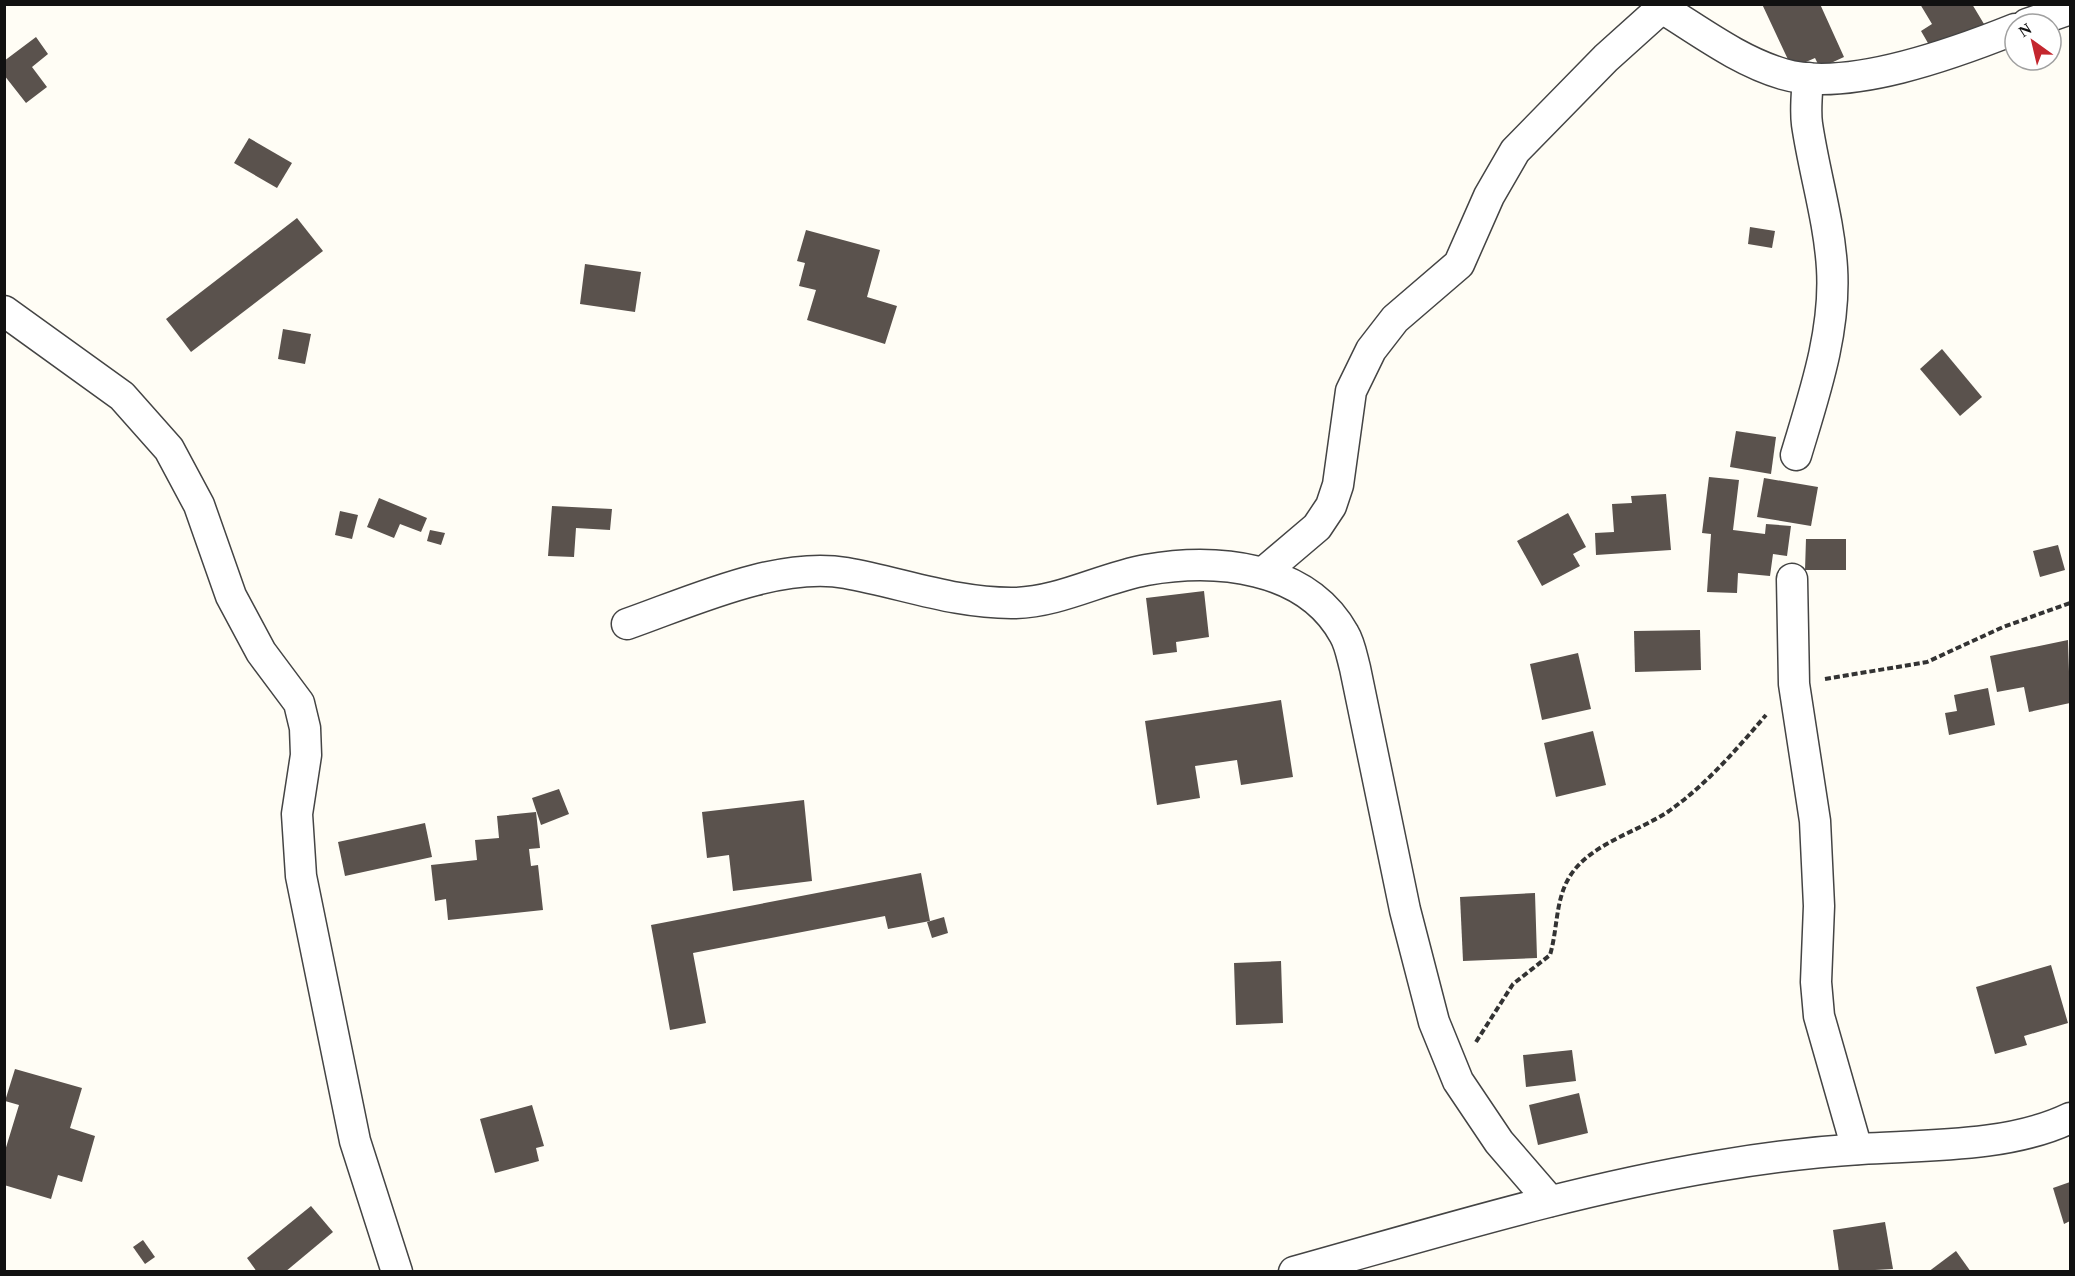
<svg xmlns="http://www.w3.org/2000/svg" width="2075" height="1276" font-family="Georgia,serif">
<rect width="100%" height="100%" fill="#fffdf5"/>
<g fill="#5a524d">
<polygon points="1762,4 1820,4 1844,57 1820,68 1815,58 1792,68"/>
<polygon points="1920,4 1972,4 1984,24 1945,48 1932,50 1921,31 1932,24"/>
<polygon points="36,37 48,54 32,67 47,87 26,103 4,75 4,61"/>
<polygon points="249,138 292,163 277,188 234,163"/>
<polygon points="297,218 323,251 191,352 166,319"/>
<polygon points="1750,227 1775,231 1772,248 1748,244"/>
<polygon points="806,230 880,250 867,297 897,306 885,344 807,320 816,290 799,286 805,263 797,261"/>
<polygon points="585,264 641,272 635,312 580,304"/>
<polygon points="283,329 311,334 305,364 278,359"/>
<polygon points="1942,349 1982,397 1960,416 1920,369"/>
<polygon points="1736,431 1776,437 1771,474 1730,467"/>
<polygon points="1709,477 1739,480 1733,530 1765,534 1766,524 1791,526 1787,556 1773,554 1770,576 1738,573 1737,593 1707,592 1711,534 1702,533"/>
<polygon points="1764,478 1818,487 1811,526 1757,517"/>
<polygon points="1666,494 1671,550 1596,555 1595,533 1614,532 1612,504 1632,503 1631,496"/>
<polygon points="379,498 427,518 421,532 400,524 394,538 367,527"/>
<polygon points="552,506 612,509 610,530 576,528 574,557 548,556"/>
<polygon points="340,511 358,515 352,539 335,535"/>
<polygon points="1568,513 1586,547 1573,554 1580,566 1542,586 1517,541"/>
<polygon points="430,530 445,533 441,545 427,541"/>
<polygon points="1806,539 1846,539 1846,570 1805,570"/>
<polygon points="2058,545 2065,570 2040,577 2033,551"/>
<polygon points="1204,591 1209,637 1176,642 1177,652 1153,655 1146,598"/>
<polygon points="1700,630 1701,670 1635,672 1634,631"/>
<polygon points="2068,640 2070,703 2029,712 2024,687 1997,692 1990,656"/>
<polygon points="1578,653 1591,709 1542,720 1530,664"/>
<polygon points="1988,688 1995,725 1949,735 1945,713 1957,711 1954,695"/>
<polygon points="1281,700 1293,777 1241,785 1237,760 1195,766 1200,798 1157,805 1145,721"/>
<polygon points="1593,731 1606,785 1556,797 1544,743"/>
<polygon points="559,789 569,814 541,825 532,798"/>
<polygon points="804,800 812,881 733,891 729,855 707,858 702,812"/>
<polygon points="536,812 540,848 529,849 531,866 538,865 543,910 448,920 446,899 435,901 431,865 477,860 475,840 499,838 497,816"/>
<polygon points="425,823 432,857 345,876 338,842"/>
<polygon points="921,873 930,921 888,929 885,916 693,953 706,1023 670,1030 651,925"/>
<polygon points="1535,893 1537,958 1463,961 1460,897"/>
<polygon points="944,917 948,933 932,938 927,922"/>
<polygon points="1281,961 1283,1023 1236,1025 1234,963"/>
<polygon points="2051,965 2068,1023 2024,1036 2027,1045 1995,1054 1976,987"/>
<polygon points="1572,1050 1576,1081 1526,1087 1523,1055"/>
<polygon points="15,1069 82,1088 70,1128 95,1136 82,1182 58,1175 51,1199 4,1185 4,1154 19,1105 5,1101"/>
<polygon points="1579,1093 1588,1133 1538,1145 1529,1105"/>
<polygon points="532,1105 544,1146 536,1148 539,1161 495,1173 480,1119"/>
<polygon points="2070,1182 2070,1221 2064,1224 2053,1188"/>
<polygon points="311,1206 333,1232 285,1272 257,1272 247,1258"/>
<polygon points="1885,1222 1893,1269 1839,1272 1833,1230"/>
<polygon points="143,1240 155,1257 145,1264 133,1247"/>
<polygon points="1956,1251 1971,1272 1928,1272"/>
</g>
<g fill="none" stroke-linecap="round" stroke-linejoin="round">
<defs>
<g id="street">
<path d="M1662,8C1701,32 1739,61 1783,74C1847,93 1955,53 2015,29"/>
<polyline points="2027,24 2070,9"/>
<polyline points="4,311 122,396 169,449 199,505 231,596 261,652 299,703 305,728 306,755 297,814 301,876 355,1141 397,1272"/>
<path d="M1796,455C1814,395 1836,332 1832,268C1829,219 1814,172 1807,124C1805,109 1807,93 1808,78"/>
<polyline points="1264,572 1317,527 1331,506 1338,485 1351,391 1371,350 1395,319 1459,264 1489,196 1515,151 1606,58 1666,4"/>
<polyline points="1792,579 1794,684 1815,821 1819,906 1816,982 1819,1016 1857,1149"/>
<path d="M627,624C690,602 778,561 846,573C902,583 956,604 1015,603C1060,602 1102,578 1146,570C1215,558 1306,565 1344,634C1350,644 1352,657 1355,668L1405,910L1434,1022L1458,1081L1499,1142L1550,1201"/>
<path d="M1294,1272C1434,1233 1573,1190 1717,1166C1764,1158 1813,1152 1861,1149C1928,1145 2010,1147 2070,1118"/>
</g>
</defs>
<use href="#street" stroke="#444" stroke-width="33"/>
<g stroke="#333" stroke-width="4" stroke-dasharray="6 3" stroke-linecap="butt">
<polyline points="1825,679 1927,662 2003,627 2070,603"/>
<path d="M1476,1042L1513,984L1550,955C1558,928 1555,900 1570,876C1591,843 1638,832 1669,811C1707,784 1736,750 1766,715"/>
</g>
<use href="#street" stroke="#fff" stroke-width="30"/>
</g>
<rect width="2075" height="1276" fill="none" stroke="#111111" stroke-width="12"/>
<g transform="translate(2033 42) rotate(326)"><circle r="28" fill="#ffffff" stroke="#a0a0a0" stroke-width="1.5"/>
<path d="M0-4.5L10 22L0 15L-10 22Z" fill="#c4262e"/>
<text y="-9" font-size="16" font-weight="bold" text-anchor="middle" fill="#111111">N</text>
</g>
</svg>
